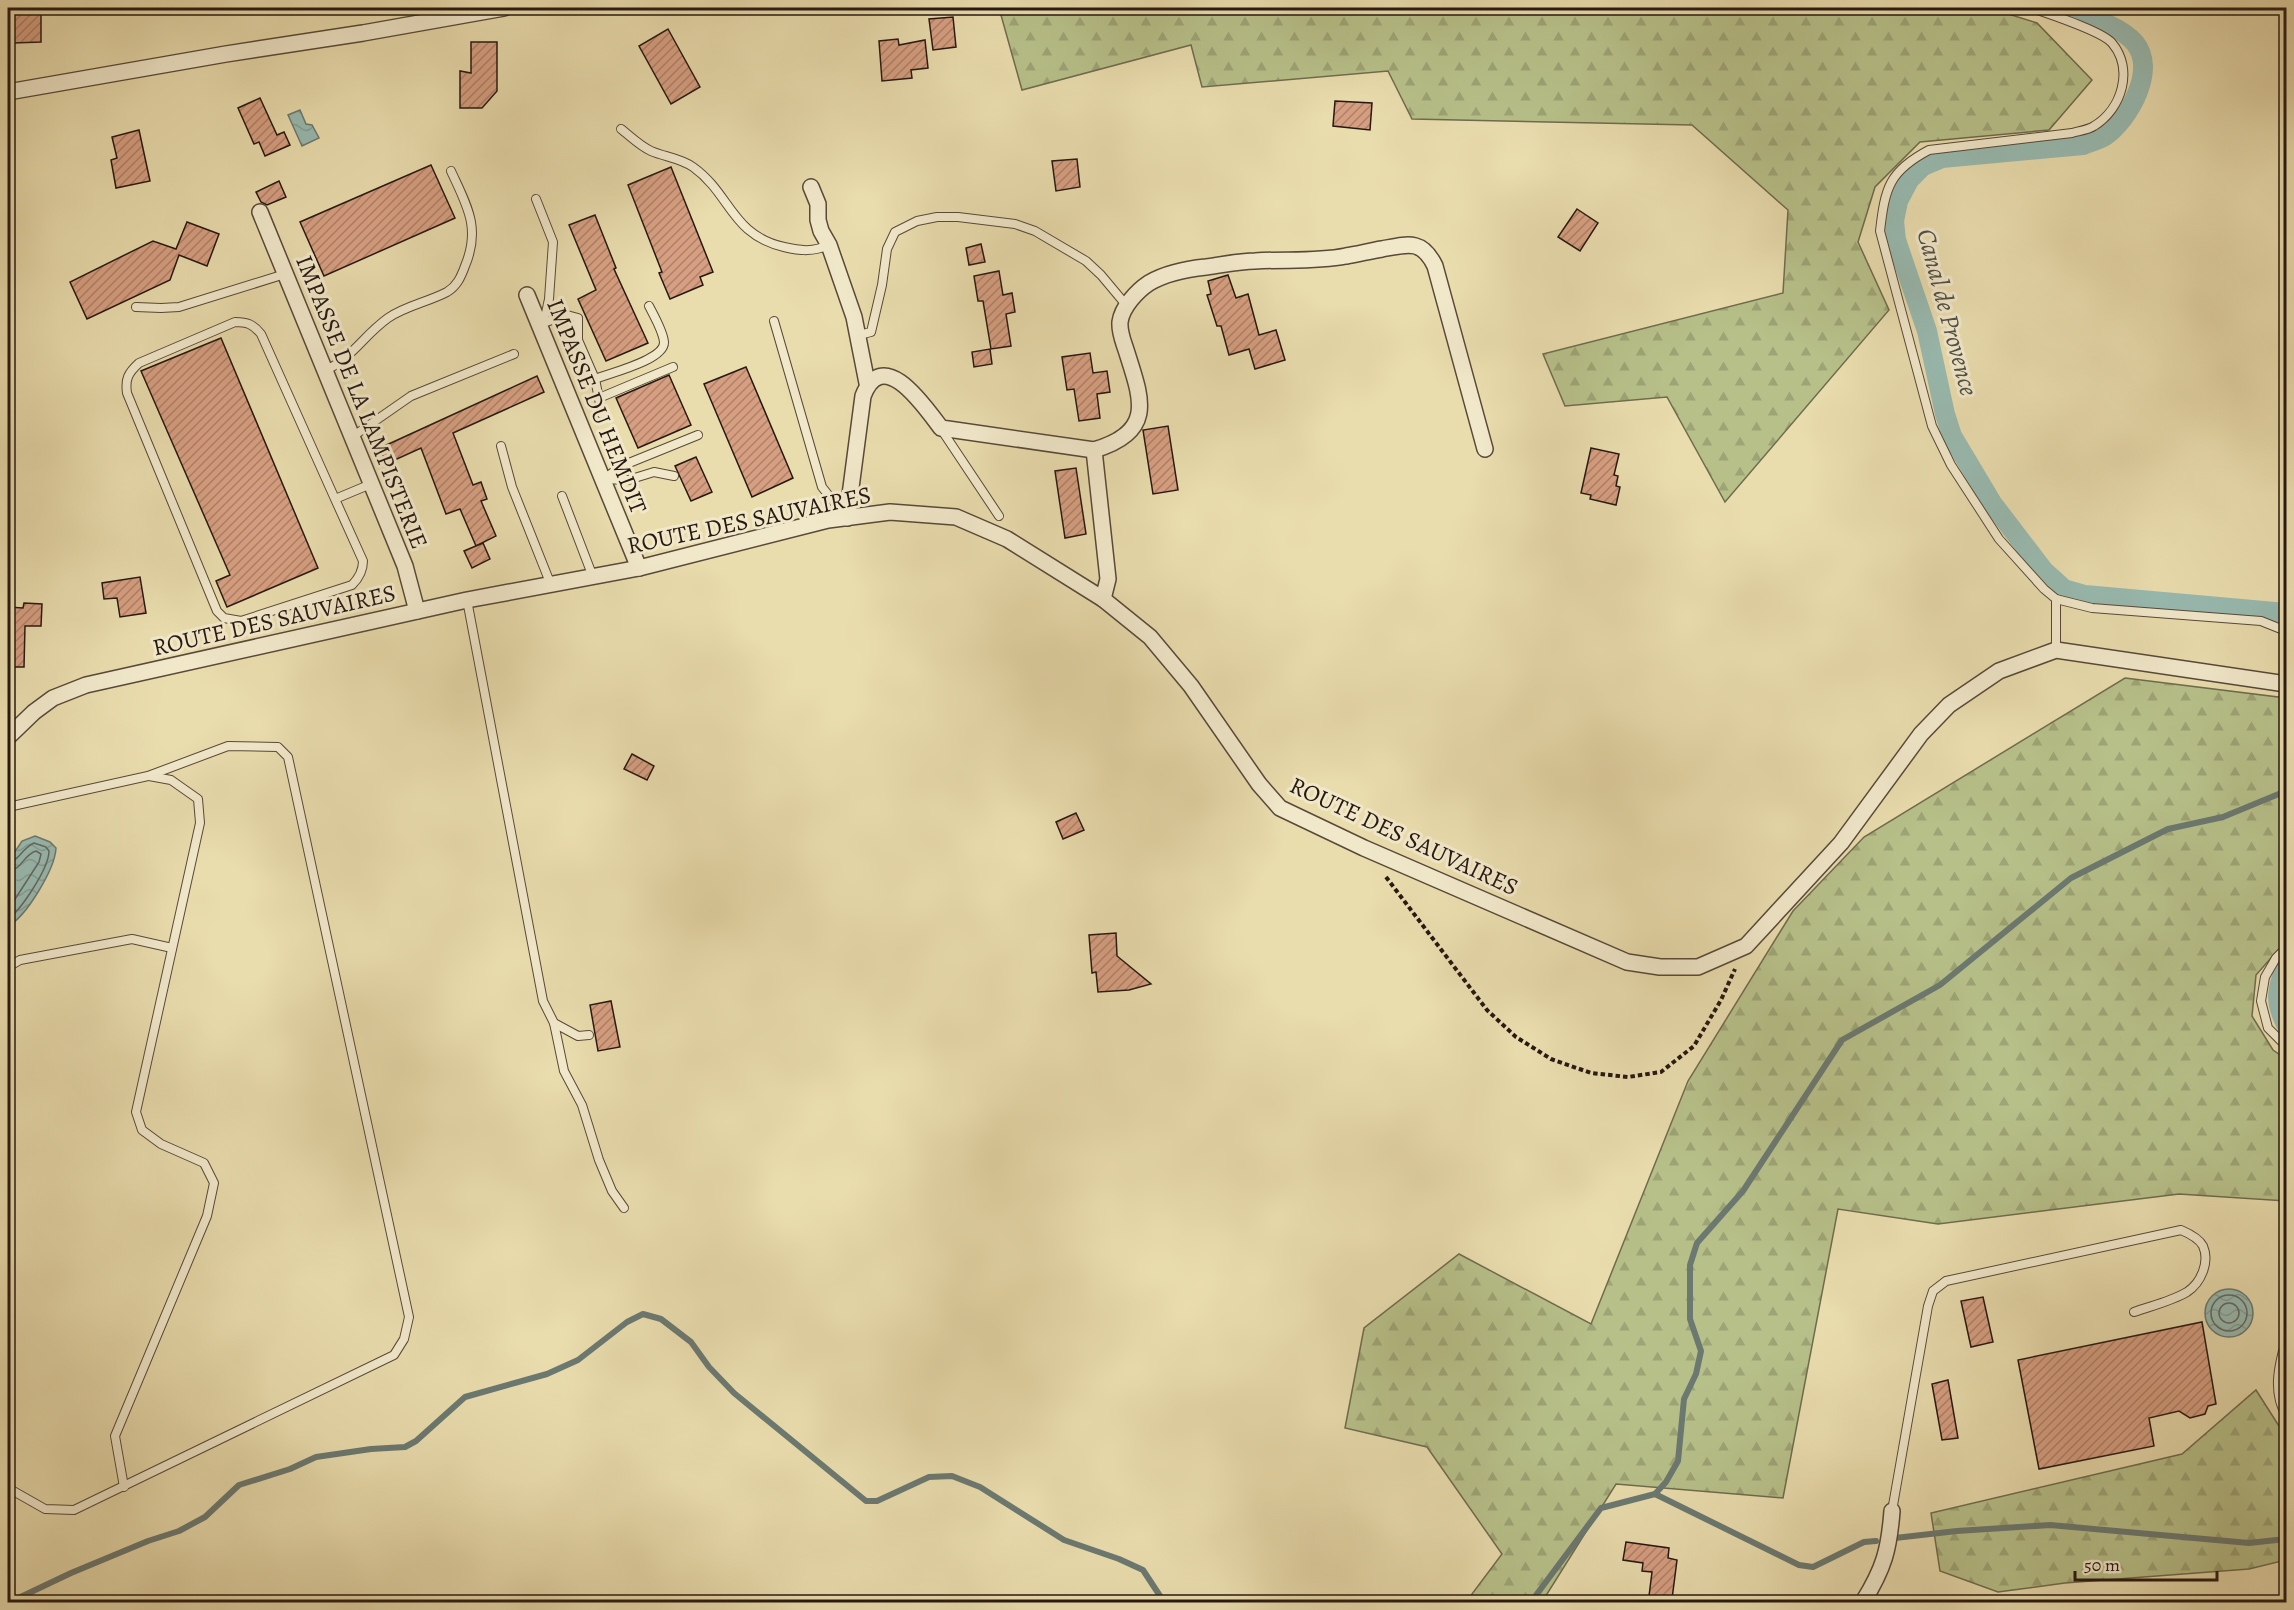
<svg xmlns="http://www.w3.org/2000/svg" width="2294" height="1610" font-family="Alegreya,serif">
<defs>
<pattern id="forest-firs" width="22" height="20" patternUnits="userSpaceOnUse" patternTransform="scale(1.5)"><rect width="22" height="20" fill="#b7c089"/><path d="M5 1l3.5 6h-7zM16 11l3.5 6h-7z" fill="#9da475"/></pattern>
<pattern id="water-waves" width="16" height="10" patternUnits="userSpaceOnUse" patternTransform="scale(1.5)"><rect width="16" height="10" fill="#98bab0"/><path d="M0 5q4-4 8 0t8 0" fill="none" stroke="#839f96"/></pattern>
<pattern id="building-hatch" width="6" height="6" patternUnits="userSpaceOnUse" patternTransform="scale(1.5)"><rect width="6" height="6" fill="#d69f81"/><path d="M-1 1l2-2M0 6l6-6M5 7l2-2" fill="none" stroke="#ae8168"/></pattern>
</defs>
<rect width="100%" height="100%" fill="#e9dcad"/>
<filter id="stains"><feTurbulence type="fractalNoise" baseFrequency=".00333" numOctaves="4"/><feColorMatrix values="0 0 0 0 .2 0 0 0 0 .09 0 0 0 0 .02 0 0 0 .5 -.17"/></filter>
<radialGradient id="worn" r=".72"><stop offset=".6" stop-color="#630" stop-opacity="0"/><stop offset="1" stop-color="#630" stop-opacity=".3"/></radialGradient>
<g fill="url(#forest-firs)" stroke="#6f6c4e" stroke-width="1.5">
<polygon points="999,8 1989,8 2037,23 2092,80 2049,130 1920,142 1875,187 1858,242 1889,310 1725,502 1667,397 1565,406 1543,354 1783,293 1788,210 1692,125 1412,119 1388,71 1202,87 1191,45 1022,90"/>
<polygon points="2125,678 2286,698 2286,941 2256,975 2252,1016 2273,1050 2286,1059 2286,1201 2179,1194 1938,1224 1838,1209 1783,1498 1616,1484 1542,1602 1466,1602 1502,1554 1427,1447 1345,1428 1364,1328 1459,1254 1591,1324 1688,1081 1793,911 1864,837"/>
<polygon points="2256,1390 2286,1437 2286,1560 2249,1569 2065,1583 1998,1592 1940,1571 1931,1513 2182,1454"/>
</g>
<g fill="url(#water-waves)" stroke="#6b7971" stroke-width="1.5">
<polygon points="300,110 306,124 312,125 319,138 302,146 288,115"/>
<path d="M35,836L50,842L56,848C55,869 26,917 8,926V862L22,841Z"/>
<circle cx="2229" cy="1313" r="24"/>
</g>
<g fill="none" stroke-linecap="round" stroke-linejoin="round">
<g stroke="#606961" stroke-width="1.5">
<path d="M8,863C18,862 22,848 34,843L46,847L49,851C49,868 21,910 8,919"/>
<path d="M8,871C22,870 23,855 36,851L41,854L39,862L8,910"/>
<circle cx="2229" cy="1313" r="18"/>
<circle cx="2229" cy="1313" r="10"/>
</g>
<g stroke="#6b7971" stroke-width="6">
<polyline points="1655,1494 1666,1482 1678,1461 1684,1399 1696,1374 1701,1351 1690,1319 1690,1265 1697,1243 1743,1191 1842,1040 1940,985 2071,878 2168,829 2223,817 2286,791"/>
<polyline points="1895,1538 1957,1531 2050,1525 2249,1543 2286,1539"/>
<polyline points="10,1602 71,1573 148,1541 179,1531 205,1517 239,1485 290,1469 316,1457 371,1449 405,1447 416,1441 465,1397 547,1374 578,1360 627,1322 643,1314 661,1319 691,1342 709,1367 734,1393 866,1501 877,1501 929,1477 952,1476 980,1487 1064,1540 1119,1559 1143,1570 1164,1602"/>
<polyline points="1531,1602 1601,1508 1655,1494 1799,1565 1813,1567 1864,1542 1876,1541"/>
</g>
<g stroke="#98bab0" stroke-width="20">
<path d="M2065,8C2085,15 2121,26 2135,43C2157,70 2129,119 2105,136C2099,140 2090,142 2083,145L1942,158L1923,166L1909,180L1898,201L1894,221L1896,240L1927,331L1945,414L1952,436L1992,503L2044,571L2064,589L2085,595L2286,613"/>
<path d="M2286,965C2277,989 2274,1001 2286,1024"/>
</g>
</g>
<g fill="url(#building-hatch)" stroke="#271812" stroke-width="1.5">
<polygon points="41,8 41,42 13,43 13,9"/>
<polygon points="953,17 956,47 933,50 929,19"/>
<polygon points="668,29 700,87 671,104 639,46"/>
<polygon points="898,39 899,45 925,40 928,68 911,70 912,78 882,81 879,41"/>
<polygon points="471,42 497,42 497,91 482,108 460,108 460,71 471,73"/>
<polygon points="260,98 277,135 284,132 290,145 265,156 259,142 254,144 238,108"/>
<polygon points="1335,101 1372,103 1370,130 1333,126"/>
<polygon points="139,130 150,181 116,188 111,160 117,158 112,137"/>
<polygon points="1077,159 1080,187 1056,191 1052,161"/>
<polygon points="431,165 455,218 324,276 300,222"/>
<polygon points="671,167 713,272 700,277 703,285 670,299 659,273 662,272 628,185"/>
<polygon points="279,181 286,197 267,205 261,202 256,192"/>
<polygon points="1577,209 1598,223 1580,251 1558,237"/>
<polygon points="595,215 616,268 614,269 648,343 606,361 578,299 596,290 569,225"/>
<polygon points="187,222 219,234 207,266 179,255 170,280 87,319 70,282 153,241 176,249"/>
<polygon points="981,244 985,262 969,265 966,248"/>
<polygon points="999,271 1003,295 1012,293 1015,312 1006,314 1011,346 991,349 983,301 978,301 974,276"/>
<polygon points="1228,275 1236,298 1248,294 1259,335 1276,330 1285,360 1255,369 1249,349 1229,355 1221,326 1217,326 1207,295 1211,294 1208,281"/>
<polygon points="221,338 318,568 227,607 216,581 230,575 141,371"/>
<polygon points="990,349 992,364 974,367 972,352"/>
<polygon points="1090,353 1093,373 1107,371 1110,392 1097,394 1100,418 1079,421 1074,389 1067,390 1062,357"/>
<polygon points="746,367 793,478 752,497 704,384"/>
<polygon points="669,375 691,425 638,448 616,398"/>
<polygon points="537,376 544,392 453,433 473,485 481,482 487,499 481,501 496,536 476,546 460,509 446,514 421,448 386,464 380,448"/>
<polygon points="1168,426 1178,490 1153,494 1143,430"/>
<polygon points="1591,448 1619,454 1614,475 1618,476 1616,486 1620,487 1616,505 1590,499 1591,495 1581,493"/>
<polygon points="696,457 712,492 691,501 675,466"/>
<polygon points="1076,468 1086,534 1065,538 1055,471"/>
<polygon points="483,543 490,559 472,568 464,551"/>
<polygon points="140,577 146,613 120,617 117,598 104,599 102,583"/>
<polygon points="24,603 42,604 41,626 25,626 24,667 8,667 8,607 23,608"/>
<polygon points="632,754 654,766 647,780 624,769"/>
<polygon points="1076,813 1084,830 1063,839 1056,822"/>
<polygon points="1116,933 1117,956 1151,984 1129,990 1098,992 1096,972 1092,973 1089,935"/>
<polygon points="611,1001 620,1047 598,1051 590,1005"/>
<polygon points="1983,1297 1993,1342 1971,1347 1961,1301"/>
<polygon points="2202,1322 2216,1404 2208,1406 2205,1414 2190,1418 2179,1411 2149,1418 2154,1446 2039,1469 2018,1360"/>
<polygon points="1948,1380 1958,1438 1942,1440 1932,1384"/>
<polygon points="1626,1542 1669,1548 1668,1558 1677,1560 1672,1599 1649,1596 1652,1572 1642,1571 1643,1563 1623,1560"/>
</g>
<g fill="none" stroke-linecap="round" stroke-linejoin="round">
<defs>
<g id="lane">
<path d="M2032,8C2049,14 2102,31 2112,43C2134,69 2122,109 2094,126C2088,130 2079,131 2072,133L1929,150C1889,171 1885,188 1880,231L1932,426L1951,465L1999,539L2044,589L2056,599L2092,608L2261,621L2286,631"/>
<path d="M621,129C630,136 640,146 651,151C665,157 680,158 693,167C731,194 731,235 784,247C801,251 813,252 829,245"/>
<path d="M536,199L553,242L549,299L546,313L540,324L567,315L578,318V340L595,379C610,373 665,360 664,342C663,331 654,316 649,306"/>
<polyline points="136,307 161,308 179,307 285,274"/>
<polyline points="774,321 822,487 846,517"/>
<polyline points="859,335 871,332 882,285 887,249 895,232 917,221 937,217 958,217 1015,224 1035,231 1086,261 1101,275 1127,306"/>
<path d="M325,371C354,356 363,336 388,318C405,306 428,302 447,292C457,286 461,277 465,266C481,228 467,206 451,171"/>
<polyline points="595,379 602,414"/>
<polyline points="599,398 673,367"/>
<polyline points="941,429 999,516"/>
<polyline points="352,437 411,396 514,354"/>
<polyline points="501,446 512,487 551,585"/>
<polyline points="674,476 654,472 628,480 603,479 624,465 698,435"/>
<polyline points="562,496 593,577"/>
<path d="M335,499L363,561C363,571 359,578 352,585L241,621L224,618L217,611L127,393C125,379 128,373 139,363L235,322C247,322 253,324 261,334L335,499L371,484"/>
<polyline points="2056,599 2056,650"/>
<polyline points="467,600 543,1001 554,1023 564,1071 582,1105 599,1160 612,1191 624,1208"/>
<polyline points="8,807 148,776 228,746 278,747 288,757 409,1317 404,1339 394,1355 74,1510 45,1509 8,1488"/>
<polyline points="2286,948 2276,958 2265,977 2261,1001 2268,1028 2286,1046"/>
<polyline points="8,967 20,960 132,939 172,948"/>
<polyline points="554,1023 578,1036 589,1035"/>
<path d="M2286,1340C2279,1364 2272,1392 2286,1415"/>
<polyline points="124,1487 115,1436 207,1216 214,1183 204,1163 161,1144 142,1130 136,1112 200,823 198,799 171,780 149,776"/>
<path d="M1892,1511L1928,1306L1933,1291L1946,1281L2181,1230C2188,1233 2199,1238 2203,1246C2210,1262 2201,1283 2187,1292C2172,1301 2151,1306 2134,1312"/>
</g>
<g id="street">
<polyline points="8,92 226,54 363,33 504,8"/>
<polyline points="811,187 818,204 818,220 821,231 829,245 854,317 867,383"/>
<polyline points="260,212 405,566 417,611"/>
<polyline points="527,295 639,568"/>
<polyline points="1094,450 1108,579 1103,599"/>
<path d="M847,518L863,396C883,344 925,407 941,428L1094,450C1155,432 1142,400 1127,353C1124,343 1119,333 1120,322C1122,307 1137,291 1149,283C1166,273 1186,269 1206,267C1222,265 1239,261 1255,261C1287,259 1315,262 1346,256C1358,254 1370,251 1382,249C1408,244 1422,239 1435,266L1485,449"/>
<polyline points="8,737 34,712 53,698 86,685 467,600 639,568 828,520 890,512 956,517 1007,539 1103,599 1150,637 1191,686 1259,784 1280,808 1364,848 1627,962 1660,967 1698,967 1746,946 1841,843 1921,734 1949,705 1999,671 2056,650 2286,684"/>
<path d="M1863,1602C1884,1568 1889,1550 1892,1511"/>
</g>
</defs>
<use href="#lane" stroke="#584939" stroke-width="10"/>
<use href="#street" stroke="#584939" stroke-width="18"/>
<polyline stroke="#271812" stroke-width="4" stroke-dasharray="4.5 3" stroke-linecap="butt" points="1386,877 1487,1010 1516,1037 1551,1059 1591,1073 1628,1077 1661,1072 1694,1046 1721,1000 1735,969"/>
<use href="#lane" stroke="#f1e8ca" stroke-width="8"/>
<use href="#street" stroke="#f1e8ca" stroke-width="15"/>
</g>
<g text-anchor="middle" stroke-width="6" stroke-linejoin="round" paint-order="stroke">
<g font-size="24" fill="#271812" stroke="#f1e8ca">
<text transform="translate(362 402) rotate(68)" y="8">IMPASSE DE LA LAMPISTERIE</text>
<text transform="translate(597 406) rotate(68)" y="8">IMPASSE DU HEMDIT</text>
<text transform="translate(749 520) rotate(-12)" y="8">ROUTE DES SAUVAIRES</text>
<text transform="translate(274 620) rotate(-13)" y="8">ROUTE DES SAUVAIRES</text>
<text transform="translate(1404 836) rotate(25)" y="8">ROUTE DES SAUVAIRES</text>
</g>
<g font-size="26" font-style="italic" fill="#4f5149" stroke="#f1e8ca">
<text transform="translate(1948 312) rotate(75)" y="9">Canal de Provence</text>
</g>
</g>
<rect width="2294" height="1610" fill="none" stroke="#e9dcad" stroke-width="30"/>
<rect x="9" y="9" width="2276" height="1592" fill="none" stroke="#271812" stroke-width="3"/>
<rect x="15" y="15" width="2264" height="1580" fill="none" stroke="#271812" stroke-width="1.5"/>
<path d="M2075 1571v9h142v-9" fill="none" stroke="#271812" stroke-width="3"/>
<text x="2084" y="1571" font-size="18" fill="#271812" stroke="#f1e8ca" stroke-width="4.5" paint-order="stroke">50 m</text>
<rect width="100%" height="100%" filter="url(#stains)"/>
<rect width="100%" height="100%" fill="url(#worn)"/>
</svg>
